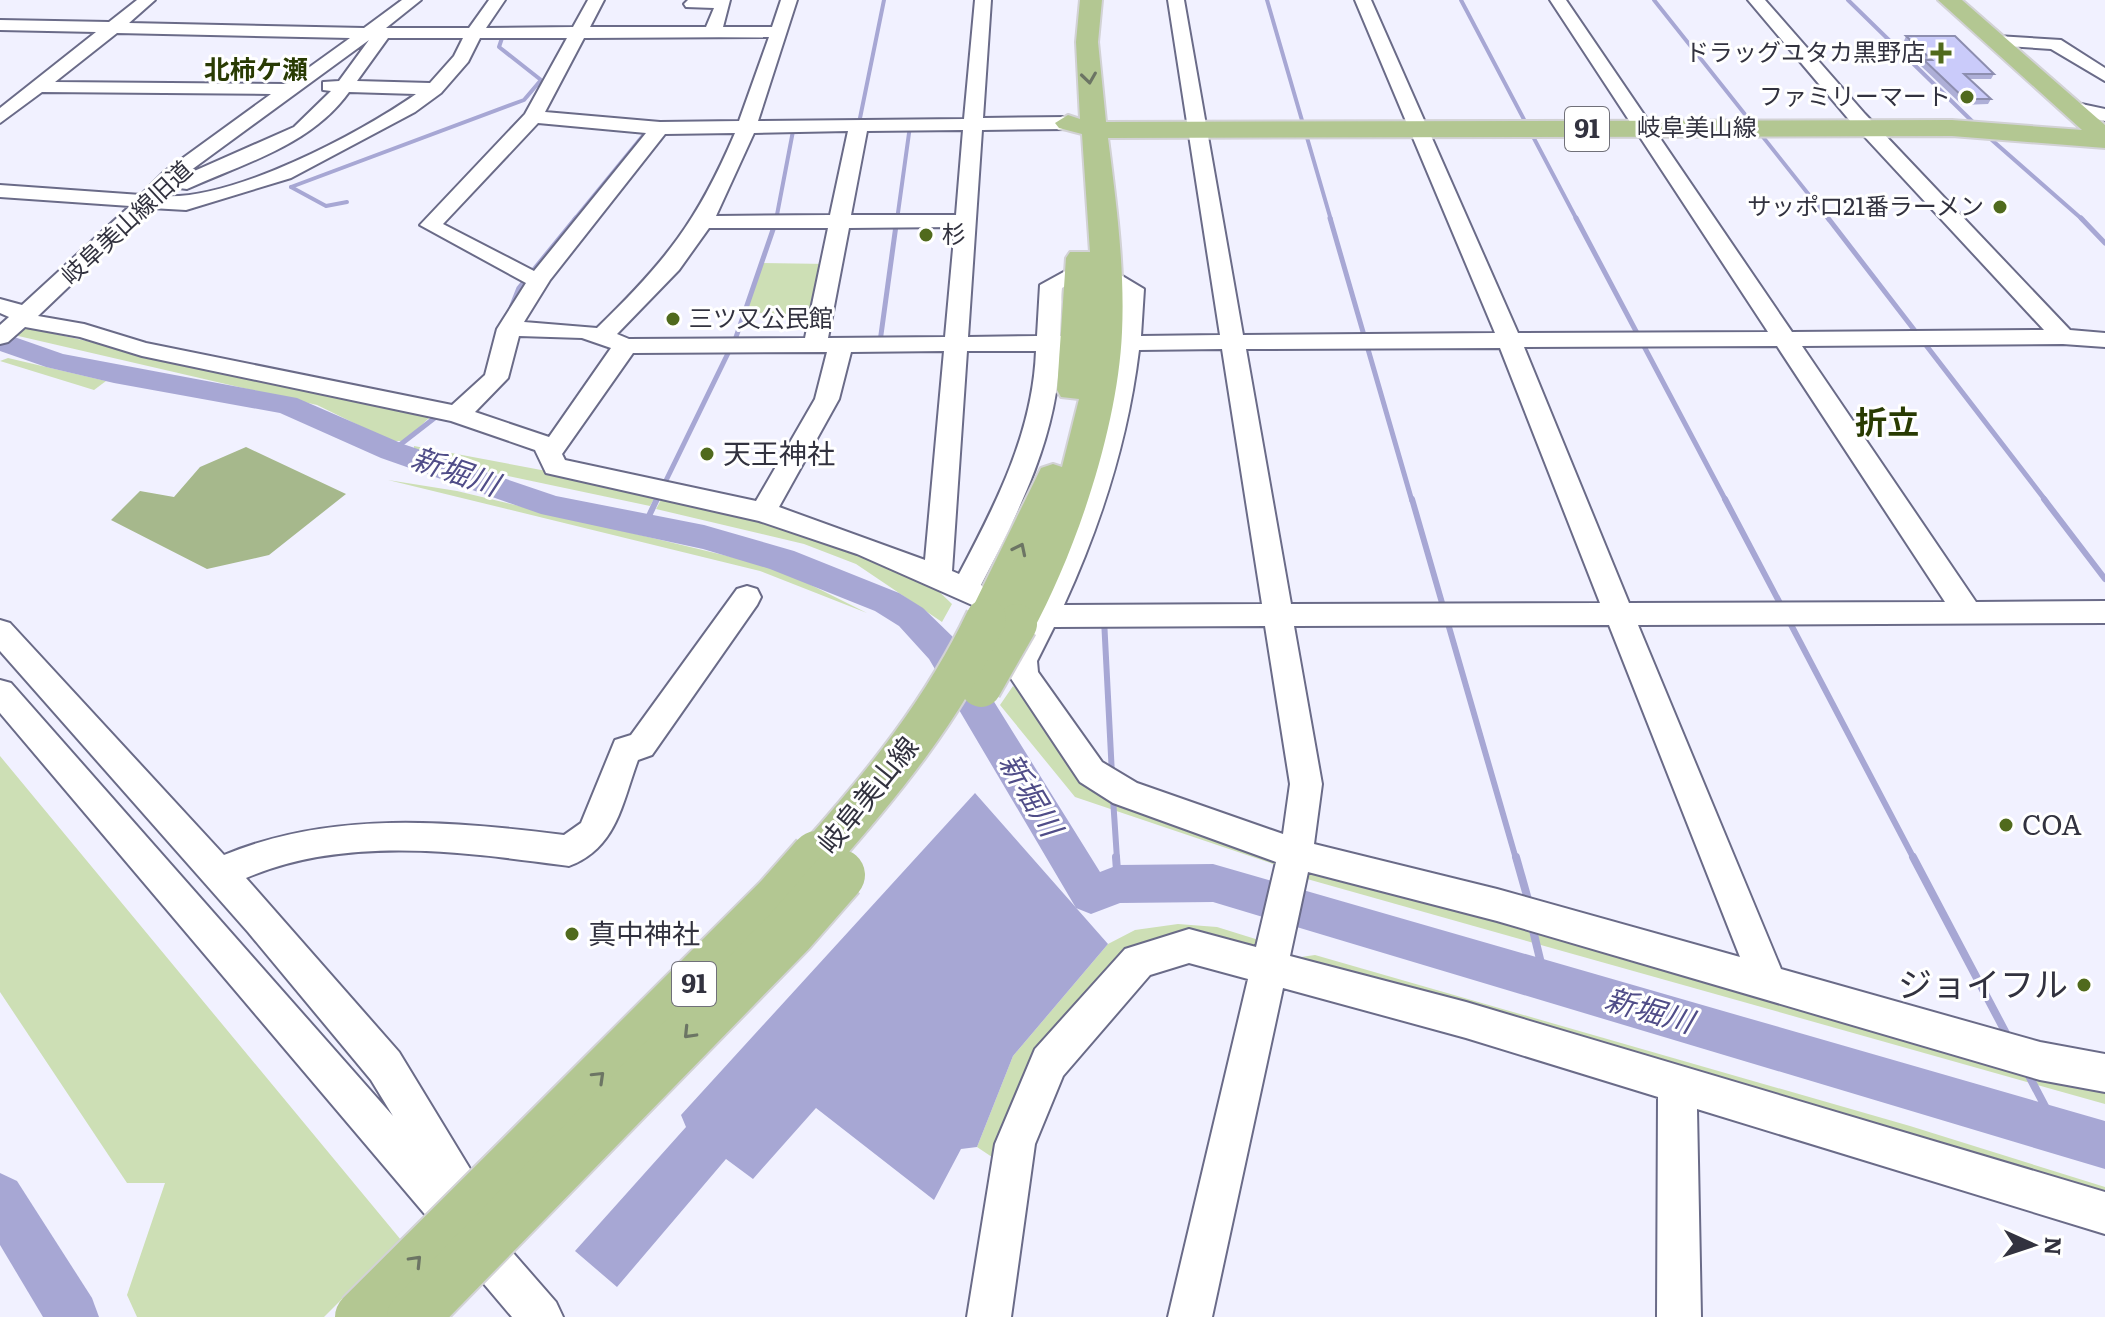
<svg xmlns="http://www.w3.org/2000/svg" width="2105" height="1317" font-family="Literata,'Noto Sans JP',serif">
<rect width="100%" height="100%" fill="#f1f1ff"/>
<g fill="#cddfb5">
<polygon points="761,263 829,264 814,316 744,312"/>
<polygon points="28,328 430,417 405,441 391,441 317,405 14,335"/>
<polygon points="8,358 106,381 94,390 0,361"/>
<polygon points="414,446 658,492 650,506 447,463 414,452"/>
<polygon points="388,480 457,491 777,568 867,613 760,571"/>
<path d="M662,498C730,514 801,527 866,554C888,562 902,580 927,580L952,604L942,622L856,564L804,544L656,509Z"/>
<path d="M1013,686C1044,711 1056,751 1082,780L1283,858L1282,867L1075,797L1000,705Z"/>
<polygon points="0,756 401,1240 324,1317 137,1317 127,1295 165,1183 127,1183 0,992"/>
<polygon points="1315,868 2105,1088 2105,1104 1300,877 1302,869"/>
<polygon points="1178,924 1217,927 1262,941 1257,953 1163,942 998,1161 977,1147 1013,1056 1108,944 1135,930"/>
<polygon points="1315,955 1910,1126 2105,1187 2105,1204 1287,959"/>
</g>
<polygon fill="#a6b88c" points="246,447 346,494 269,555 207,569 111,520 140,491 174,497 200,467"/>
<polygon fill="#a7a7d4" points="975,793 1108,944 1013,1056 977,1147 961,1149 934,1200 816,1108 753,1179 726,1159 617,1287 575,1251 686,1127 681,1115"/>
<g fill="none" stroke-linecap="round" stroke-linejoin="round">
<g stroke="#a7a7d4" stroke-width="4">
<polyline points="1267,0 1331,220"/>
<polyline points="1461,0 1577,220"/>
<polyline points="1654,0 1829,220"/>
<polyline points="1848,0 1977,126"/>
<polyline points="859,123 884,0"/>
<polyline points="1985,134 2083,220"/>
<polyline points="291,187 524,100 541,80 499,47 504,32"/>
<polyline points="291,187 326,206 347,202"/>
<polyline points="574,220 650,127"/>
<polyline points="776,220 793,131"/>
<polyline points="897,220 910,126"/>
</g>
<g stroke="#a7a7d4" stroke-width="5">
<polyline points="1330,218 1412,501"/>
<polyline points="1576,218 1726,501"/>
<polyline points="1828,218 2046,501"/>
<polyline points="2081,218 2105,243"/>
<polyline points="511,308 519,288 576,218"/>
<polyline points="735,340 777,218"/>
<polyline points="880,342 897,218"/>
<polyline points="392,451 441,413"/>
<polyline points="656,501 732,345"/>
</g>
<g stroke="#a7a7d4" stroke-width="6">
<polyline points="1412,499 1516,859"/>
<polyline points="1725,499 1783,609"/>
<polyline points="2044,499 2105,579"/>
<polyline points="648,518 657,499"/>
<polyline points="1104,619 1112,775"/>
<polyline points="1788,619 1914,859"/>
<polyline points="1113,798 1117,859"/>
</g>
<g stroke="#a7a7d4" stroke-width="8">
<polyline points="1116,857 1118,884"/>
<polyline points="1516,857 1529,903"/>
<polyline points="1913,857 2008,1037"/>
<polyline points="1532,926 1545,980"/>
<polyline points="2027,1072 2058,1131"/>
</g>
<g fill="#a7a7d4" fill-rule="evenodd">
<polygon points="0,332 63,354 297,398 403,444 556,496 704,525 794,551 899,593 923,608 955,639 1100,872 1118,865 1213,864 2105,1121 2105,1169 1213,902 1120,903 1091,914 1076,908 929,659 899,626 875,611 770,569 703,549 541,514 381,458 280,413 114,383 46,367 0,351"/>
<polygon points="0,1173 17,1181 92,1298 99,1317 43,1317 0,1245"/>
</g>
<defs>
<g id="minor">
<path d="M137,0H155L129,23L364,28L402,0H421L386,28H469L489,0H505L486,28L573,27L588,0H604L590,27H706L714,8L686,7L684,4L688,0H730L723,27H772L781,0H797L758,121L964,119L975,0H991L983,118L1068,117L1077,123L1068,129L982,130L968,337L1037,336L1040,285L1080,263L1091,270L1062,288L1060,336H1118L1122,292L1093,272L1104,265L1144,289L1141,336L1220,335L1168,0H1184L1243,335L1495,333L1355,0H1371L1518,333L1768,332L1550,0H1566L1792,332L2044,330L1851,122L1748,0H1765L1865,114L2070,330L2105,333V347L2063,344L1802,346L1976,602L2105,601V623L1638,625L1781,969L2040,1042L2105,1054V1092L2040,1080L1497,921L1308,872L1290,956L1466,1002L2105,1192V1234L1697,1109L1701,1317H1657L1658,1097L1466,1038L1283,988L1212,1317H1168L1248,979L1189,963L1150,975L1063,1076L1035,1144L1011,1317H967L995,1144L1035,1049L1125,949L1189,929L1256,947L1276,862L1113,803L1080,782L1008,674L1007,661C1057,563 1099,462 1116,350H1060C1058,436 1019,511 981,585L993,597L989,605L979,608L857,554L759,521L546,473L535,450L451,421L142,356L80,337L25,327L8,342L0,344V325L9,317L0,313V299L22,305L130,206L0,197V185L141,195L165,171L271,94L42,92L0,123V108L96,32L0,30V20L109,22ZM117,33L350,38L286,84L55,82ZM769,37L739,121L660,122L545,112L584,38ZM388,38H463L454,56L430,83L357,81ZM480,38H567L525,114L420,225L526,283L497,329L485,375L452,405L146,343L84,324L38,316L151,208L186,210L291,178L415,112L441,93L468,62ZM369,40L339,81L323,82V90L331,91L294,127L183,176ZM349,92L416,94C359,134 232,201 162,196L171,187L187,189C245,163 311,145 349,92ZM538,123L646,133L534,271L443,224ZM963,130L956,215H851L867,131ZM848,131L830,215L716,216L754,133ZM735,133C697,222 666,261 597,328L524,322L550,280L665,134ZM955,227L945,337L828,338L849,228ZM709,228H828L805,338L629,339L617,334L679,270ZM519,336L582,338L611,348L549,437L475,412L508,378ZM1777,346L1945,602L1629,603L1524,347ZM1500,348L1600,603L1291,604L1246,349ZM1222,349L1262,604L1064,605C1102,522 1128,440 1139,350ZM944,351L925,560L779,507L839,399L851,352ZM967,351H1036C1033,432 996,504 959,574L952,571ZM827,352L815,399L756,501L565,460L562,454L633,353ZM1609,625L1740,957L1497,889L1314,844L1322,784L1294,626ZM1265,626L1290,784L1283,834L1137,783L1102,762L1038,672L1037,661L1054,627Z"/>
<polygon points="1997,36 2061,40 2105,68 2105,81 2051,49 1991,45 1991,37"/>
<polygon points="2072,102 2105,109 2105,121 2065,112 2063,108"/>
<path d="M747,586L757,589L761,597L757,605L652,755L638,760C622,803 617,848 569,866C464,852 346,835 246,878L399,1052L475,1177L481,1192L473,1207L556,1302L563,1317H512L0,713V680L11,683L393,1116L371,1080L248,932L0,651V620L10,623L224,855C333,810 450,821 564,835L581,823L615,740L631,735L737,589Z"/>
</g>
<path id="major" d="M1080,0H1102L1098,42L1106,122L1952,120L2082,130L1938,0H1962L2105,125V148L1952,136L1108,138C1116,201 1125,268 1122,332C1118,427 1076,552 1031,634L1017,639L1003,634L1000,629L986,634L972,629L967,619L1041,468L1053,464L1062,467L1079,399L1061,397L1057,390L1066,258L1070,252H1090L1083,149L1082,134L1059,128L1055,123L1068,115L1080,119L1076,42Z"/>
</defs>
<use href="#minor" stroke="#6a6b88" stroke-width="4"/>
<use href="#major" stroke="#d2d2d5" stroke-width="4"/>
<use href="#minor" fill="#fff" fill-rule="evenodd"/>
<use href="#major" fill="#b3c792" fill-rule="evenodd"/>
<defs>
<g id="major-bridge-far1">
<polyline points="981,687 1017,624"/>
<path d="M816,859C882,785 943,710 986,619"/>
</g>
<g id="major-bridge">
<polyline points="361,1317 779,900 817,857"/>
<polyline points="413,1317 789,932 839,875"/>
</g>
</defs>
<use href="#major-bridge-far1" stroke="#d2d2d5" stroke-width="44" stroke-linecap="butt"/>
<use href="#major-bridge" stroke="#d2d2d5" stroke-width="56" stroke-linecap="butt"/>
<use href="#major-bridge-far1" stroke="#b3c792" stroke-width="40"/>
<use href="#major-bridge" stroke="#b3c792" stroke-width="52"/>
</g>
<polygon fill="#aeafd7" points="1906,36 1994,74 1991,79 1970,79 1991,99 1988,104 1962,105 1921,66 1924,61 1904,41"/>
<polygon fill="#cacbfa" stroke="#8d8eaf" stroke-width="2" points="1906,36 1955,36 1994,74 1964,74 1991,99 1965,99 1924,60 1932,60"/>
<defs><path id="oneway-chevron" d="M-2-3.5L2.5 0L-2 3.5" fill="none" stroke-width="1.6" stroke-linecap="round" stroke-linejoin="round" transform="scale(2)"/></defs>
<g stroke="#6c7564">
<use href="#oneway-chevron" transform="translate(1089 78) rotate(82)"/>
<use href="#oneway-chevron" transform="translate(1020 549) rotate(-64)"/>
<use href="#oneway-chevron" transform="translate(689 1033) rotate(134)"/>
<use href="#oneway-chevron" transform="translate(599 1077) rotate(-44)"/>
<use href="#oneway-chevron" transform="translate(416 1261) rotate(-46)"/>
</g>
<g fill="#506a1d" stroke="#fff" stroke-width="3">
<path d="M1937 41h8v8h8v8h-8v8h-8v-8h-8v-8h8z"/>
<circle cx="1967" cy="97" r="8"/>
<circle cx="2000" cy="207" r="8"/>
<circle cx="926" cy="235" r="8"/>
<circle cx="673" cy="319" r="8"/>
<circle cx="707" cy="454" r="8"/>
<circle cx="2006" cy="825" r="8"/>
<circle cx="572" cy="934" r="8"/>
<circle cx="2084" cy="985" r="8"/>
</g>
<g text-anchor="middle" stroke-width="6" stroke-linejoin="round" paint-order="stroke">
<g font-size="24" fill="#32323f" stroke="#fff" text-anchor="end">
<text x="1925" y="61">ドラッグユタカ黒野店</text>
<text x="1951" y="105">ファミリーマート</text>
<text x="1984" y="215">サッポロ21番ラーメン</text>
<text x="942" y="243" text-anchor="start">杉</text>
<text x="689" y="327" text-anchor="start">三ツ又公民館</text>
</g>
<g font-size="24" fill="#32323f" stroke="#fff">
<text x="1697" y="136">岐阜美山線</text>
<text transform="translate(127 223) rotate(-43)" y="8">岐阜美山線旧道</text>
</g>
<g font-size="26" font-weight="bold" fill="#293b03" stroke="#fff">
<text x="256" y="79">北柿ケ瀬</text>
</g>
<g fill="#fff" stroke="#707079" stroke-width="2">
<rect x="1565" y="107" width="44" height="44" rx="6"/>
<rect x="672" y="962" width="44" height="44" rx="6"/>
</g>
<g font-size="26" font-weight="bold" fill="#32323f">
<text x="1587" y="138">91</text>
<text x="694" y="993">91</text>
</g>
<g font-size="28" fill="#32323f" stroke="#fff" text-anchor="start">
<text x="723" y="464">天王神社</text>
<text x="2022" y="835">COA</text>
<text x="588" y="944">真中神社</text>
</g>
<g font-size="28" fill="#32323f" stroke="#fff">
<text transform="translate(868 795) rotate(-51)" y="10">岐阜美山線</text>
</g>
<g font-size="30" font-style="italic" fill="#504d88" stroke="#fff">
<text transform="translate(455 472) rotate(19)" y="10">新堀川</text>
<text transform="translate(1030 795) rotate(59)" y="10">新堀川</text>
<text transform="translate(1649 1011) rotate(16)" y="10">新堀川</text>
</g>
<g font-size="32" font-weight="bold" fill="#293b03" stroke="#fff">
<text x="1887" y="434">折立</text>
</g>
<g font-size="34" fill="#32323f" stroke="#fff" text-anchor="end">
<text x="2068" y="997">ジョイフル</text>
</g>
</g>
<g transform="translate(2033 1245) rotate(93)" stroke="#ffffff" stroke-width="6" paint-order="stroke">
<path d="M0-6L14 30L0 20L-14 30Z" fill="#32323f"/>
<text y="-12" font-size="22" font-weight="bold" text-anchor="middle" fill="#32323f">N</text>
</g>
</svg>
